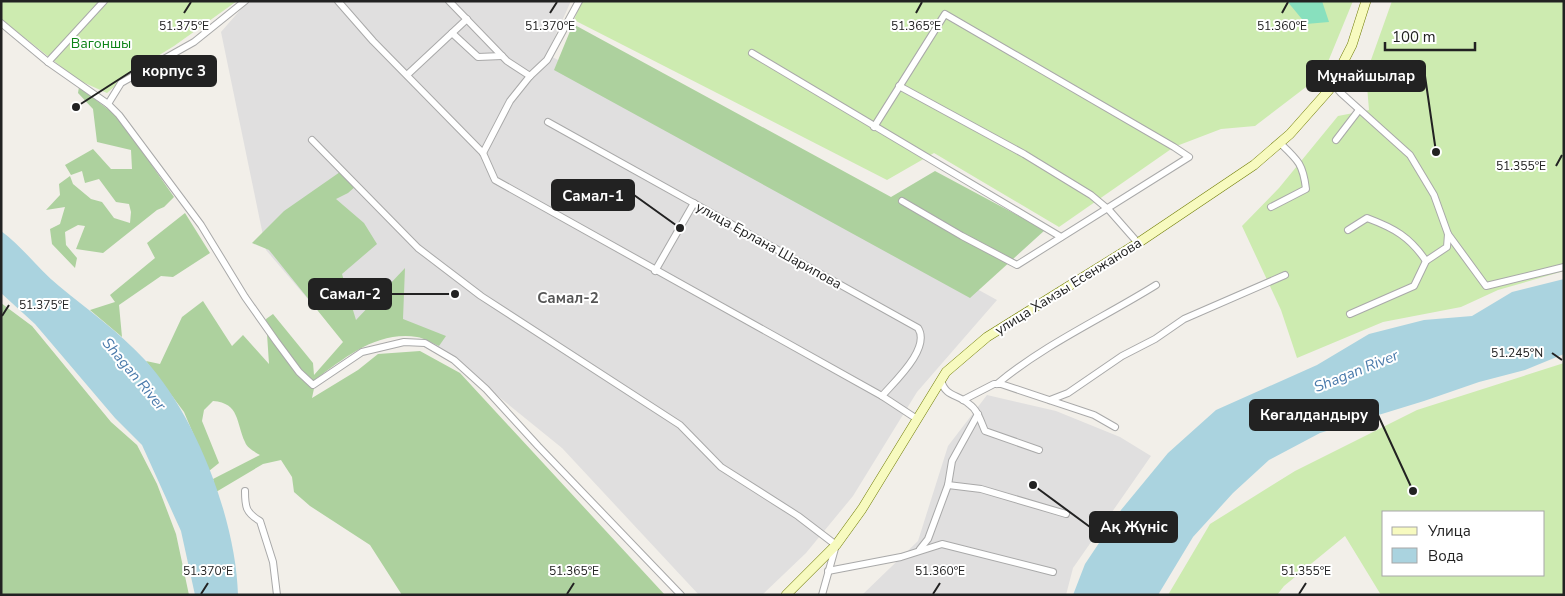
<svg xmlns="http://www.w3.org/2000/svg" width="1565" height="596" font-family="'Nunito Sans',sans-serif">
<rect width="100%" height="100%" fill="#f2efe9"/>
<g fill="#e0dfdf">
<polygon points="248,1 571,1 547,54 997,300 917,392 853,496 806,553 762,595 699,595 562,448 419,332 341,338 266,250 221,32"/>
<polygon points="987,395 1056,411 1120,437 1151,456 1073,568 1066,595 862,595 918,541 948,446"/>
</g>
<g fill="#cdebb0" fill-rule="evenodd">
<polygon points="1,1 237,1 174,46 130,73 107,93 78,80 1,19"/>
<polygon points="582,1 1353,1 1323,74 1255,126 1221,129 1174,147 1059,227 934,153 887,180 574,20"/>
<polygon points="1392,1 1564,1 1564,271 1498,290 1461,307 1383,322 1297,358 1281,310 1242,226 1279,188 1338,116 1369,110 1366,74"/>
<path d="M1564,363V595H1381L1345,536L1284,586L1277,595H1168L1210,524L1295,471L1417,410ZM1384,512H1544V575H1384Z"/>
</g>
<g fill="#add19e">
<polygon points="573,24 891,197 935,171 1045,230 970,298 554,70"/>
<polygon points="79,87 118,117 174,197 164,207 157,210 103,253 76,249 85,226 78,225 65,232 66,245 77,258 75,268 52,244 50,229 60,224 65,207 46,210 60,195 59,184 70,176 73,184 91,199 102,202 114,218 130,223 131,212 129,204 116,202 99,179 85,183 82,171 71,175 65,165 93,149 111,169 132,169 131,150 97,142 93,109 78,93"/>
<path d="M340,172L356,186L348,193L336,199L364,223L377,244L342,274L356,320L405,268L403,319L446,336L439,346C432,343 424,338 417,337C377,331 346,357 316,379L312,398L358,370L378,354L420,351L460,373L665,595H402L370,545L310,506L294,492L292,477L281,460L263,464L216,492L213,479L260,455C255,452 247,448 245,442C236,423 240,403 213,401L204,410L202,421L219,463L209,471L184,412L146,361L160,364L182,317L203,301L232,346L243,335L269,364L266,319L273,314L313,363L314,375L343,342L269,250L252,243L284,211Z"/>
<polygon points="185,213 210,253 173,277 161,276 119,305 122,337 90,310 115,302 110,295 155,258 147,243"/>
<polygon points="1,303 32,326 111,422 137,445 157,484 176,534 189,595 1,595"/>
</g>
<polygon fill="#88e0be" points="1287,1 1322,1 1329,22 1306,24"/>
<g fill="#aad3df">
<path d="M1,231C23,247 38,269 59,286C88,310 119,332 145,360C196,415 236,520 238,595H195L181,531L142,445L115,418L35,324L1,293Z"/>
<polygon points="1564,279 1564,354 1525,370 1479,382 1424,401 1320,433 1269,460 1233,493 1193,537 1158,595 1073,595 1085,564 1121,510 1168,453 1216,410 1317,365 1369,334 1424,320 1472,316 1512,292"/>
</g>
<g fill="none" stroke-linecap="round" stroke-linejoin="round">
<defs>
<g id="street">
<polyline points="338,1 373,41 483,153 495,180 882,396 917,419"/>
<polyline points="449,1 507,61 530,76"/>
<polyline points="1,23 48,62 108,104 119,115 201,225 245,297 276,341 299,372 313,385 362,352 404,342 425,343 454,360 486,389 538,446 681,595"/>
<polyline points="452,33 478,57 502,56"/>
<polyline points="752,53 1061,237"/>
<polyline points="48,62 104,1"/>
<polyline points="407,75 467,19"/>
<polyline points="1333,84 1341,93 1410,155 1434,195 1448,234 1447,247 1426,261 1414,286 1350,314"/>
<polyline points="899,86 1024,154 1091,195 1109,210 1138,243"/>
<polyline points="108,104 121,83 194,42 245,1"/>
<path d="M548,122L918,328C931,348 895,381 882,396"/>
<polyline points="874,127 945,14 1174,147 1189,157 1017,265 962,236 902,201"/>
<polyline points="312,140 418,248 481,296 680,425 721,467 798,516 836,545 822,595"/>
<polyline points="1336,140 1359,110"/>
<polyline points="483,153 510,101 530,76 547,60 579,1"/>
<path d="M1271,207L1306,189C1303,164 1298,160 1280,143"/>
<path d="M1348,230L1367,218C1394,228 1410,237 1426,261"/>
<polyline points="1448,234 1486,286 1564,267"/>
<polyline points="655,271 694,203"/>
<path d="M941,380C945,397 958,394 969,404C978,410 981,422 985,431L1039,450"/>
<path d="M997,384C1045,344 1103,318 1156,285"/>
<polyline points="963,400 994,384 1001,384 1094,415 1115,427"/>
<polyline points="1050,400 1068,393 1122,356 1155,339 1184,319 1285,275"/>
<polyline points="948,485 981,489 1066,514"/>
<path d="M245,491C245,507 246,513 260,521L273,562L277,595"/>
<polyline points="920,549 928,539 948,485 952,461 978,414"/>
<polyline points="828,571 901,557 942,544 1053,572"/>
</g>
<polyline id="secondary" points="786,595 836,545 862,509 946,372 987,337 1138,243 1254,165 1290,134 1329,90 1352,45 1366,1"/>
</defs>
<use href="#street" stroke="#a9a9a9" stroke-width="8"/>
<use href="#secondary" stroke="#707d05" stroke-width="10"/>
<use href="#street" stroke="#fff" stroke-width="6"/>
<use href="#secondary" stroke="#f7fabf" stroke-width="9"/>
</g>
<path fill="none" stroke="#222" stroke-width="2" d="M184,13L191,2M550,13L557,2M916,13L922,2M1282,13L1288,2M1556,166L1562,155M2,316L9,305M1552,353L1562,360M201,594L208,583M567,594L574,583M933,594L940,583M1299,594L1306,583"/>
<g text-anchor="middle" stroke-width="4" stroke-linejoin="round" paint-order="stroke">
<g font-size="14" fill="#0c8416" stroke="#fff">
<text x="101" y="48">Вагоншы</text>
</g>
<g font-size="14" fill="#222" stroke="#fff">
<text transform="translate(769 245) rotate(29)" y="5">улица Ерлана Шарипова</text>
<text transform="translate(1068 286) rotate(-32)" y="5">улица Хамзы Есенжанова</text>
</g>
<g font-size="15" font-weight="bold" fill="#555" stroke="#fff">
<text x="568" y="303">Самал-2</text>
</g>
<g font-size="15" font-style="italic" fill="#4a7aab" stroke="#fff">
<text transform="translate(1356 371) rotate(-22)" y="5">Shagan River</text>
<text transform="translate(134 374) rotate(50)" y="5">Shagan River</text>
</g>
</g>
<g font-size="12" text-anchor="middle" fill="#222" stroke="#fff" stroke-width="4" stroke-linejoin="round" paint-order="stroke">
<text x="184" y="30">51.375°E</text>
<text x="550" y="30">51.370°E</text>
<text x="916" y="30">51.365°E</text>
<text x="1282" y="30">51.360°E</text>
<text x="1521" y="170">51.355°E</text>
<text x="44" y="309">51.375°E</text>
<text x="1517" y="357">51.245°N</text>
<text x="208" y="575">51.370°E</text>
<text x="574" y="575">51.365°E</text>
<text x="940" y="575">51.360°E</text>
<text x="1306" y="575">51.355°E</text>
</g>
<path fill="none" stroke="#222" stroke-width="2" d="M76 107L132 71M1436 152L1425 76M680 228L634 195M455 294L391 294M1413 491L1378 415M1033 485L1090 527"/>
<g fill="#222" stroke="#fff" stroke-width="2">
<circle cx="76" cy="107" r="5"/>
<circle cx="1436" cy="152" r="5"/>
<circle cx="680" cy="228" r="5"/>
<circle cx="455" cy="294" r="5"/>
<circle cx="1413" cy="491" r="5"/>
<circle cx="1033" cy="485" r="5"/>
</g>
<g fill="#222" stroke="#222" stroke-width="2">
<rect x="132" y="56" width="84" height="30" rx="5"/>
<rect x="1307" y="61" width="118" height="30" rx="5"/>
<rect x="552" y="180" width="82" height="30" rx="5"/>
<rect x="309" y="279" width="82" height="30" rx="5"/>
<rect x="1250" y="400" width="128" height="30" rx="5"/>
<rect x="1090" y="512" width="87" height="30" rx="5"/>
</g>
<g font-size="15" text-anchor="middle" font-weight="bold" fill="#fff">
<text x="174" y="76">корпус 3</text>
<text x="1366" y="81">Мұнайшылар</text>
<text x="593" y="201">Самал-1</text>
<text x="350" y="299">Самал-2</text>
<text x="1314" y="420">Көгалдандыру</text>
<text x="1134" y="532">Ақ Жүніс</text>
</g>
<rect width="1565" height="596" fill="none" stroke="#222222" stroke-width="5"/>
<rect x="1382" y="511" width="162" height="65" fill="#ffffff" stroke="#a7a7a7"/>
<rect x="1392" y="527" width="25" height="8" fill="#f7fabf" stroke="#a7a7a7"/>
<text x="1428" y="536" font-size="15" fill="#222222">Улица</text>
<rect x="1392" y="548" width="25" height="15" fill="#aad3df" stroke="#a7a7a7"/>
<text x="1428" y="561" font-size="15" fill="#222222">Вода</text>
<path d="M1385 42v8h90v-8" fill="none" stroke="#222222" stroke-width="2.5"/>
<text x="1392" y="42" font-size="15" fill="#222222" stroke="#ffffff" stroke-width="4" paint-order="stroke">100 m</text>
</svg>
